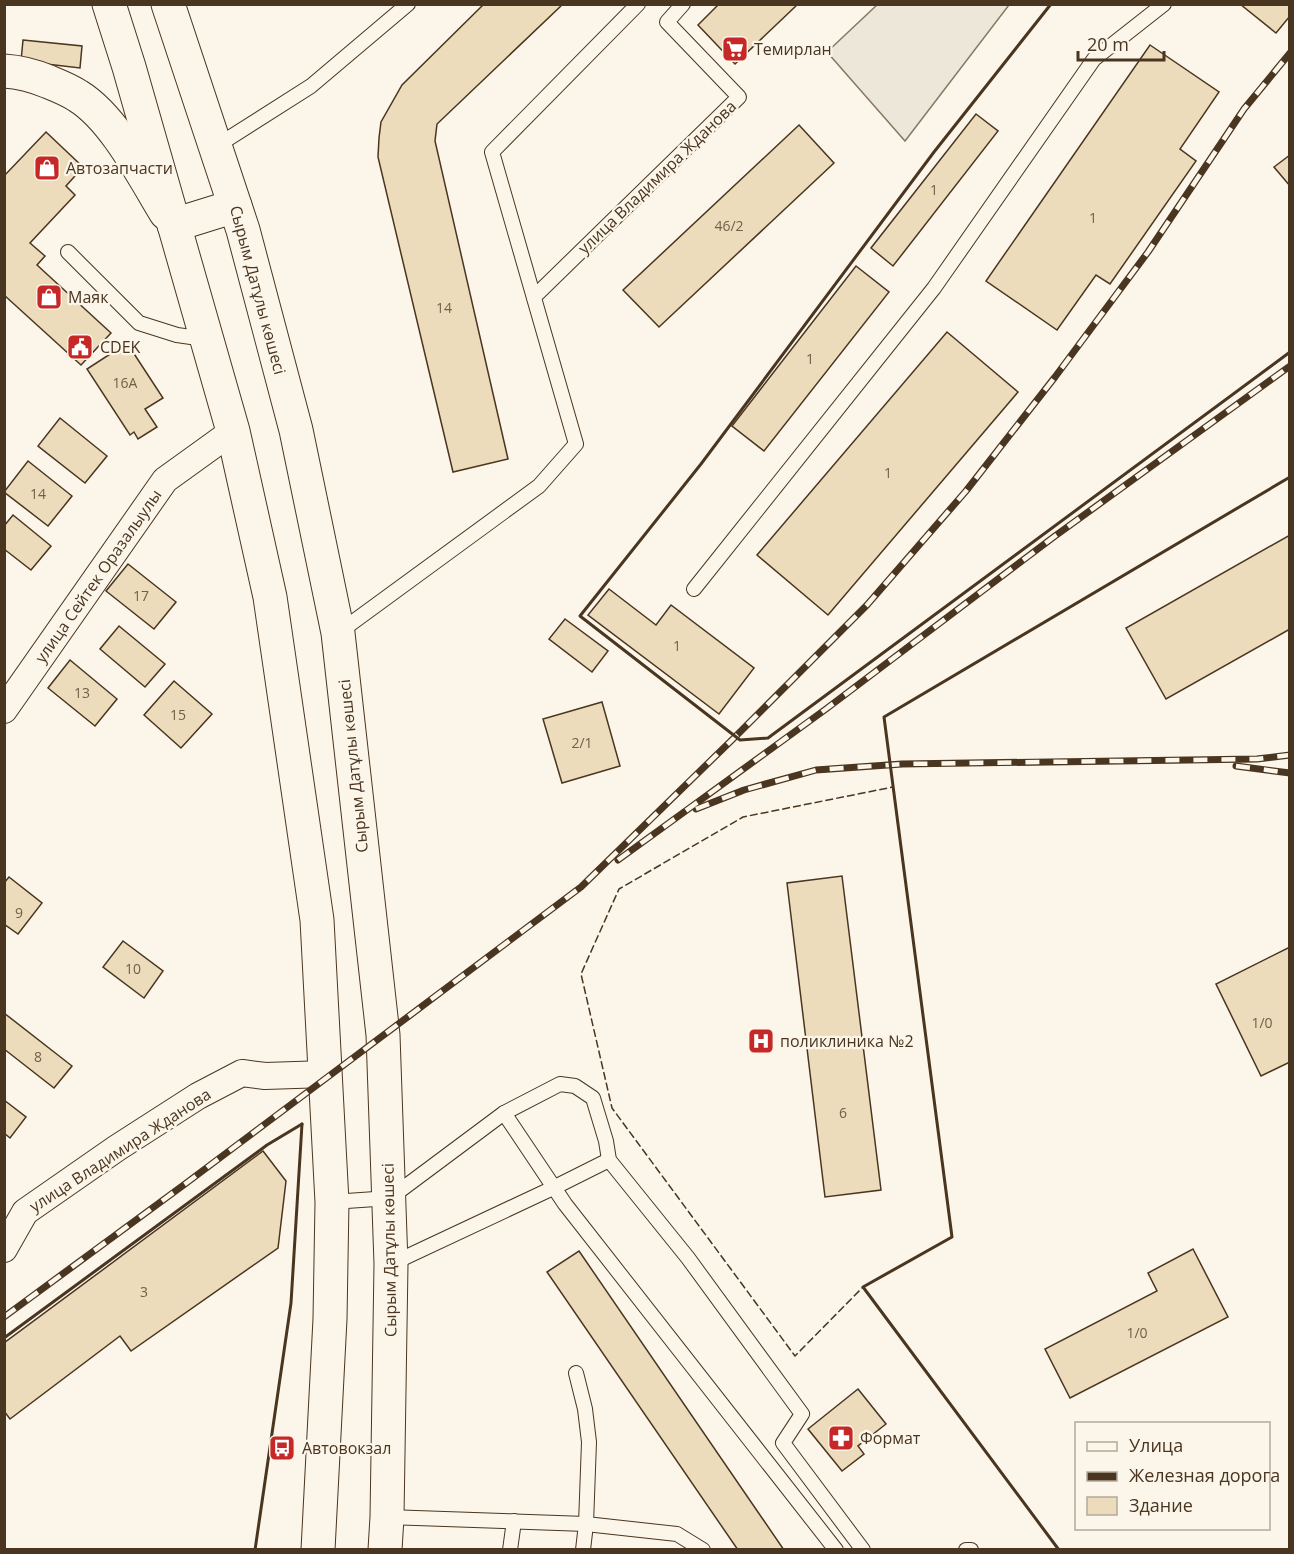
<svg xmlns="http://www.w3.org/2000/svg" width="1294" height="1554" font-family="'Open Sans',sans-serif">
<rect width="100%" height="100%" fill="#fbf6e9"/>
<polygon fill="#ede7d9" stroke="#887966" stroke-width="1.5" points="878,4 1009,5 905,141 827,52"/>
<g fill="#ecdcbc" stroke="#4a3520" stroke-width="1.5">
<polygon points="484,4 563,4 437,124 435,141 508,459 453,472 378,157 379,138 381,122 402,85"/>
<polygon points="719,4 798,4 735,64 698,25"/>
<polygon points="1240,4 1290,4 1290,16 1276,33"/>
<polygon points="23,40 82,46 80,68 21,61"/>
<polygon points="1150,45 1219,92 1180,149 1196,161 1110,284 1096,275 1057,330 986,281"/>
<polygon points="976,114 998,131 893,266 871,248"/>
<polygon points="799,125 834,163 659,327 623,290"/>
<polygon points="46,132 83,167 66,186 75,195 30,243 45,256 37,265 111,333 81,365 4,295 4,176"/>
<polygon points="1290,155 1290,186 1274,167"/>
<polygon points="856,266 889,292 764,451 732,426"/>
<polygon points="947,332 1018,392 828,615 757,555"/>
<polygon points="127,343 163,398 145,409 157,427 138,439 134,432 130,435 87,369"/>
<polygon points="60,418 107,456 85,483 38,446"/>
<polygon points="28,461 72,496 48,526 4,492"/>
<polygon points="13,515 51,546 31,570 4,549 4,526"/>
<polygon points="1290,535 1290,629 1166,699 1126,628"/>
<polygon points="128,564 176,602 154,629 106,591"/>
<polygon points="609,589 656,625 671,605 754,668 719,714 588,615"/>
<polygon points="565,619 608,651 592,672 549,639"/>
<polygon points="119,626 165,664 145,687 100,649"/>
<polygon points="70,660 117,699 95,726 48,688"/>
<polygon points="174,681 212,714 181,748 144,715"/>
<polygon points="602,702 620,766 562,783 543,719"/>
<polygon points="842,876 881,1190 825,1197 787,883"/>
<polygon points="9,877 42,903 18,934 4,924 4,883"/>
<polygon points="123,941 163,971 144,998 103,967"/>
<polygon points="1290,947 1290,1062 1261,1076 1216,984"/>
<polygon points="4,1013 72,1066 54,1088 4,1049"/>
<polygon points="4,1100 26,1117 10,1138 4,1133"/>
<polygon points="263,1151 286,1181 278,1248 131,1351 120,1336 10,1419 4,1411 4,1343"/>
<polygon points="1193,1249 1228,1317 1070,1398 1045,1349 1157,1291 1148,1273"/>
<polygon points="579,1251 784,1550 738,1550 547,1272"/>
<polygon points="858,1389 886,1424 858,1446 864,1454 842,1471 808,1429"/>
</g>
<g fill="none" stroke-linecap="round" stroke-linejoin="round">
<defs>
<g id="service">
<polyline points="215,147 311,86 408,4"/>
<polyline points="68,252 139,323 177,335 205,339"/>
<polyline points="534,297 739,97 667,22 683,4"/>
<polyline points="694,589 934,288 1094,59 1164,4"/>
<polyline points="338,633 539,486 576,444 492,152 638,4"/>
<polyline points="504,1113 560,1084 575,1086 593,1098 606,1141 609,1160 688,1258 802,1414 783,1443 863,1550"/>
<polyline points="332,1202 390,1198 504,1113 565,1204 836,1550"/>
<polyline points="391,1264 553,1188 609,1160"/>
<polyline points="576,1373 585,1409 589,1442 586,1524 583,1550"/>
<polyline points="387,1517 586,1524 677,1534 703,1550"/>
<polyline points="510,1550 514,1521"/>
<polyline points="966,1550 971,1550"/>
</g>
<g id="minor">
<polyline points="4,710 165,480 233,431"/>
<polyline points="4,1249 25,1212 117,1148 198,1096 242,1073 265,1076 326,1074"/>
</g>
<path id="primary" d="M4,71C20,72 35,76 49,82C59,86 69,90 78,96C114,118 144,177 166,213"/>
<g id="trunk">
<polyline points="109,4 129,67 233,431 270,597 317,920 332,1202 330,1319 318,1550"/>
<polyline points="168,4 243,230 296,430 338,633 383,1035 391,1264 387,1517 385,1550"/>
<polyline points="174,225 235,206"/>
</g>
</defs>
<use href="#service" stroke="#4a3520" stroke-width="16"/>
<use href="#minor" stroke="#4a3520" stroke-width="28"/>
<use href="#primary" stroke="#4a3520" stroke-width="35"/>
<use href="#trunk" stroke="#4a3520" stroke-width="35"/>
<use href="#service" stroke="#fbf6e9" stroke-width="14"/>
<use href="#minor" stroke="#fbf6e9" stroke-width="26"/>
<use href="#primary" stroke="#fbf6e9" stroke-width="33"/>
<use href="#trunk" stroke="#fbf6e9" stroke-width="33"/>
<defs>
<g id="rail">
<polyline points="1236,766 1290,773"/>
<polyline points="696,809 744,790 816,770 902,764 1257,759 1290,755"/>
<polyline points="618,860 826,709 1055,536 1290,366"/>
<polyline points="4,1317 185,1184 581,887 735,737 867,605 966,491 1055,377 1148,252 1244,109 1290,53"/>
</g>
</defs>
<use href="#rail" stroke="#4a3520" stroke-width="7"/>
<use href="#rail" stroke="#fbf6e9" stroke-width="4.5" stroke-dasharray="14" stroke-linecap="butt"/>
<polygon stroke="#4a3520" stroke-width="1.5" stroke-dasharray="8 3" stroke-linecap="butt" points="893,787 952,1237 863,1287 795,1356 612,1108 581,974 619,889 743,817"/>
<g stroke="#4a3520" stroke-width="3">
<polyline points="1051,4 934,152 701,464 580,616 740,740 768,738 1290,352"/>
<polyline points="4,1338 267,1145 302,1124"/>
<polyline points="255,1550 291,1303 302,1124"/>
<polyline points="1059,1550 863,1287 952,1237 884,717 1290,477"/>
</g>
</g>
<defs>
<symbol id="supermarket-square" viewBox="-11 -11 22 22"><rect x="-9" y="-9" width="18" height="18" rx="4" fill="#c62828" stroke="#fbf6e9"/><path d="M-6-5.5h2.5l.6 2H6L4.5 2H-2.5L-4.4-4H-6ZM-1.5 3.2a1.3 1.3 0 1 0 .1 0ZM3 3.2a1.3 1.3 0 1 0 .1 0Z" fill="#fff"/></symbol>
<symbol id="shop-square" viewBox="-11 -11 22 22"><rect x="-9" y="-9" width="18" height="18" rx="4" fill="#c62828" stroke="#fbf6e9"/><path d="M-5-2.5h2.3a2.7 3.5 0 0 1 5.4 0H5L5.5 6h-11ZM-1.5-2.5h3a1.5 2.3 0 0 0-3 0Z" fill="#fff"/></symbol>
<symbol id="civic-square" viewBox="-11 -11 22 22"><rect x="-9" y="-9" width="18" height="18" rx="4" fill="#c62828" stroke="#fbf6e9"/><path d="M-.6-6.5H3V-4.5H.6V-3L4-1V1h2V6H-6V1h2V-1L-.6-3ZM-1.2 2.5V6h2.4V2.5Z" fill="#fff"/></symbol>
<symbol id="hospital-square" viewBox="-11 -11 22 22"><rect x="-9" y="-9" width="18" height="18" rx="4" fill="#c62828" stroke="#fbf6e9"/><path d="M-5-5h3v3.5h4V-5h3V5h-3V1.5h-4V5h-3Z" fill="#fff"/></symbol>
<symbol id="pharmacy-square" viewBox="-11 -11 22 22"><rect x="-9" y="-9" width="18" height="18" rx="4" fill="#c62828" stroke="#fbf6e9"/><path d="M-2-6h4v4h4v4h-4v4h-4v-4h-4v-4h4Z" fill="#fff"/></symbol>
<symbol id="bus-square" viewBox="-11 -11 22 22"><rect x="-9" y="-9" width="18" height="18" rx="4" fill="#c62828" stroke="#fbf6e9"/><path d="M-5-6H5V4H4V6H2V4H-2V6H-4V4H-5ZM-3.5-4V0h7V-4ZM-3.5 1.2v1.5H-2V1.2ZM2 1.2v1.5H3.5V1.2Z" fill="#fff"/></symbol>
</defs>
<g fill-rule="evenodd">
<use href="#supermarket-square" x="720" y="34" width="30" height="30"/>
<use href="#shop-square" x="32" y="153" width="30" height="30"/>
<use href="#shop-square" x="34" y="282" width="30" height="30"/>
<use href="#civic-square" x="65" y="332" width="30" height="30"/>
<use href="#hospital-square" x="746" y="1026" width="30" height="30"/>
<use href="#pharmacy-square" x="826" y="1423" width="30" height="30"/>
<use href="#bus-square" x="267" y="1433" width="30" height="30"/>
</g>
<g text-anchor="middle" stroke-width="4.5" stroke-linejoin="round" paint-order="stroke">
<g font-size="14" fill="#725f47">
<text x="934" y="195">1</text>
<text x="1093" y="223">1</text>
<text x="729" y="231">46/2</text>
<text x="444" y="313">14</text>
<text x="810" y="364">1</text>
<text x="125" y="388">16А</text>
<text x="888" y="478">1</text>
<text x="38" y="499">14</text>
<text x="141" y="601">17</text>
<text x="677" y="651">1</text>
<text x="82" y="698">13</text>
<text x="178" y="720">15</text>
<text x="582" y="748">2/1</text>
<text x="19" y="918">9</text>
<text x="133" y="974">10</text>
<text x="1262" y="1028">1/0</text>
<text x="38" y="1062">8</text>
<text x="843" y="1118">6</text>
<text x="144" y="1297">3</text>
<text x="1137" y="1338">1/0</text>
</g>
<g font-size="16" fill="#4a3520" stroke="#fbf6e9" text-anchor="start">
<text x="754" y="55">Темирлан</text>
<text x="66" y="174">Автозапчасти</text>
<text x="68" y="303">Маяк</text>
<text x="100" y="353">CDEK</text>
<text x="780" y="1047">поликлиника №2</text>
<text x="860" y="1444">Формат</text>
<text x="302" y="1454">Автовокзал</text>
</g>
<g font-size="16" fill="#4a3520" stroke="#fbf6e9">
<text transform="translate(657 177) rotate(-44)" y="6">улица Владимира Жданова</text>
<text transform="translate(258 290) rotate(75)" y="6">Сырым Датұлы көшесі</text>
<text transform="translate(98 576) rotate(-55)" y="6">улица Сейтек Оразалыулы</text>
<text transform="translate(353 766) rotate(-96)" y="6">Сырым Датұлы көшесі</text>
<text transform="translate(120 1150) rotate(-33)" y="6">улица Владимира Жданова</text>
<text transform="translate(389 1250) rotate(-91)" y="6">Сырым Датұлы көшесі</text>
</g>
</g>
<rect width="1294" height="1554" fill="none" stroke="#4a3520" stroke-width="12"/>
<rect x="1075" y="1422" width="195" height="108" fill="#fbf6e9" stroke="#b4a999" stroke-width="1.5"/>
<rect x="1087" y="1442" width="30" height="9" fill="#fbf6e9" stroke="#b4a999" stroke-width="1.5"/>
<text x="1129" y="1452" font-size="18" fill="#4a3520">Улица</text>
<rect x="1087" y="1472" width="30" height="9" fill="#4a3520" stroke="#b4a999" stroke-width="1.5"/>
<text x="1129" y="1482" font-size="18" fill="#4a3520">Железная дорога</text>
<rect x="1087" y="1497" width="30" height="18" fill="#ecdcbc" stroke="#b4a999" stroke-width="1.5"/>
<text x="1129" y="1512" font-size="18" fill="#4a3520">Здание</text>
<path d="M1078 51v9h86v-9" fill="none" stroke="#4a3520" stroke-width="3"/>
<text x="1087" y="51" font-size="18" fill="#4a3520" stroke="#fbf6e9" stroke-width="4.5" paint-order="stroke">20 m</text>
</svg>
